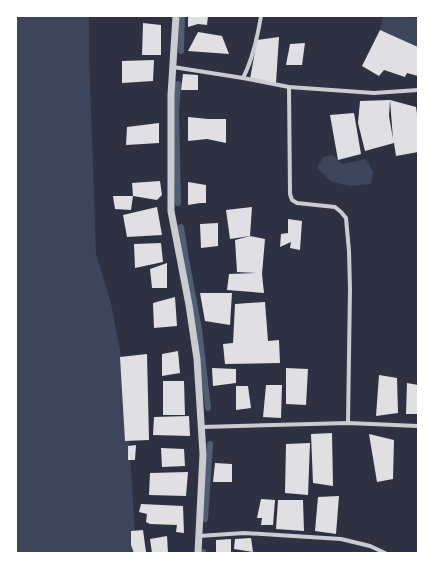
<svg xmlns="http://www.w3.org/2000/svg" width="434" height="569" font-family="Lato,sans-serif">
<rect width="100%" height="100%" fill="#2d3142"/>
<g fill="#3c4559">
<polygon points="16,16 89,16 89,52 96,254 111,303 126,382 136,553 16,553"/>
<polygon points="383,16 418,18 418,47 411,44 380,30"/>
<polygon points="333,155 342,164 366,159 373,172 371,184 350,186 332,182 317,168 323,157"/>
</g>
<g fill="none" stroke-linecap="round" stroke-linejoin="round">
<g stroke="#4f5d75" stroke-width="6">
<polyline points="181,51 182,16"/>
<polyline points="178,203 176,111 178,84"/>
<polyline points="181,227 186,259 199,329 208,408"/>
<polyline points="205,519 210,444"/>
<polyline points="203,553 203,552"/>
</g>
</g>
<g fill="#e0e0e3">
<polygon points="188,16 208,16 207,25 198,24 188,27"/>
<polygon points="143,23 161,25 161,55 142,55"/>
<polygon points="380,30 418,47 418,76 407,73 405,77 384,70 379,76 362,66"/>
<polygon points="198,32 222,36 229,54 188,51"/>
<polygon points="279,37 276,83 250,79 257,40"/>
<polygon points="305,43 302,65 286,65 290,44"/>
<polygon points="154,60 153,81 122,83 122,61"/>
<polygon points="183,74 198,75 198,90 181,90"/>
<polygon points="390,100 416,107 418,120 418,152 396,156 394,143 365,151 358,123 360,101 390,100 389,116 393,139"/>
<polygon points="354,113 361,154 338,160 330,115"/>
<polygon points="188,117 208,119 226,119 226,143 207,139 188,141"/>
<polygon points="159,123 159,143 126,145 127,127"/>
<polygon points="160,181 162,195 157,200 133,196 132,183"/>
<polygon points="188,182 206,185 206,203 200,203 188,205"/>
<polygon points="113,196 133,196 131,210 115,209"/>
<polygon points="157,207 162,235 127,237 123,215"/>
<polygon points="252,207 250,236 265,239 262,274 264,293 227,290 229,274 257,273 237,272 235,240 250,236 230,239 226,210"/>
<polygon points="288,219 302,221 300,250 290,248 291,242 280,247 281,234 288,233"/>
<polygon points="218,223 218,246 201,248 200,224"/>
<polygon points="161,243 163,262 135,268 134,244"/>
<polygon points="167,263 167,288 152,288 150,269"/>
<polygon points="200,293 232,293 230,325 205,321"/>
<polygon points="175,297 177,326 154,328 153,303"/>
<polygon points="265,302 268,341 279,340 280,363 225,364 223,344 233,343 235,304"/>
<polygon points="178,351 180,373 162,376 162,354"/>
<polygon points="147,354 149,440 125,441 120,357"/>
<polygon points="212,368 236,369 236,383 213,386"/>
<polygon points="286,368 308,369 306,405 286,404"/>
<polygon points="379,375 397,378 398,413 376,416"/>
<polygon points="163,381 184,381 185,415 163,415"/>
<polygon points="407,383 418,385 418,414 406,414"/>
<polygon points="266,385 282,385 281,418 263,417"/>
<polygon points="236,386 248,386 251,408 236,410"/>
<polygon points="189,416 190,436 153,435 154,417"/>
<polygon points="332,433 333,486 313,483 311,434"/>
<polygon points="369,434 394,440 393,479 377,482"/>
<polygon points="310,443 308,495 285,493 286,444"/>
<polygon points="136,445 135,460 128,460 128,446"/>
<polygon points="161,448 184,449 185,466 162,467"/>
<polygon points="215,463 232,464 232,482 213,482"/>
<polygon points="188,472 186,496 149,495 150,473"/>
<polygon points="339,496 336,534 315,531 318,497"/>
<polygon points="261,499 275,500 273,525 261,525 262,518 257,518"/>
<polygon points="278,500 303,500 304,531 276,529"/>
<polygon points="141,504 183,506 184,533 176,532 177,525 150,524 146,522 147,514 139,512"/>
<polygon points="143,530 146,552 134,553 131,545 131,531"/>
<polygon points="167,536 168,553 152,553 150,539"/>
<polygon points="251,538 253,552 234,549 235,539"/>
<polygon points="231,539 231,553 216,553 216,540"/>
</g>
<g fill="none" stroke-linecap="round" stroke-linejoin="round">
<g stroke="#caccd0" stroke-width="4">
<polyline points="173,67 243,78 289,87 374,93 418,90"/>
<path d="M243,78C252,61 258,34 261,16"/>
<polyline points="289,87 290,194 292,200 297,203 335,207 341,212 346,218 349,251 350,289 348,423"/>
<polyline points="202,427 348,423 418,426"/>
<polyline points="199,536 244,533 341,539 370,546 385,553"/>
</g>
<polyline stroke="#caccd0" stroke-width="7" points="176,16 171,95 171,211 189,305 197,359 203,454 198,553"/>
</g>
<rect width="434" height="569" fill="none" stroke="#ffffff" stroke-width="34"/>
</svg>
